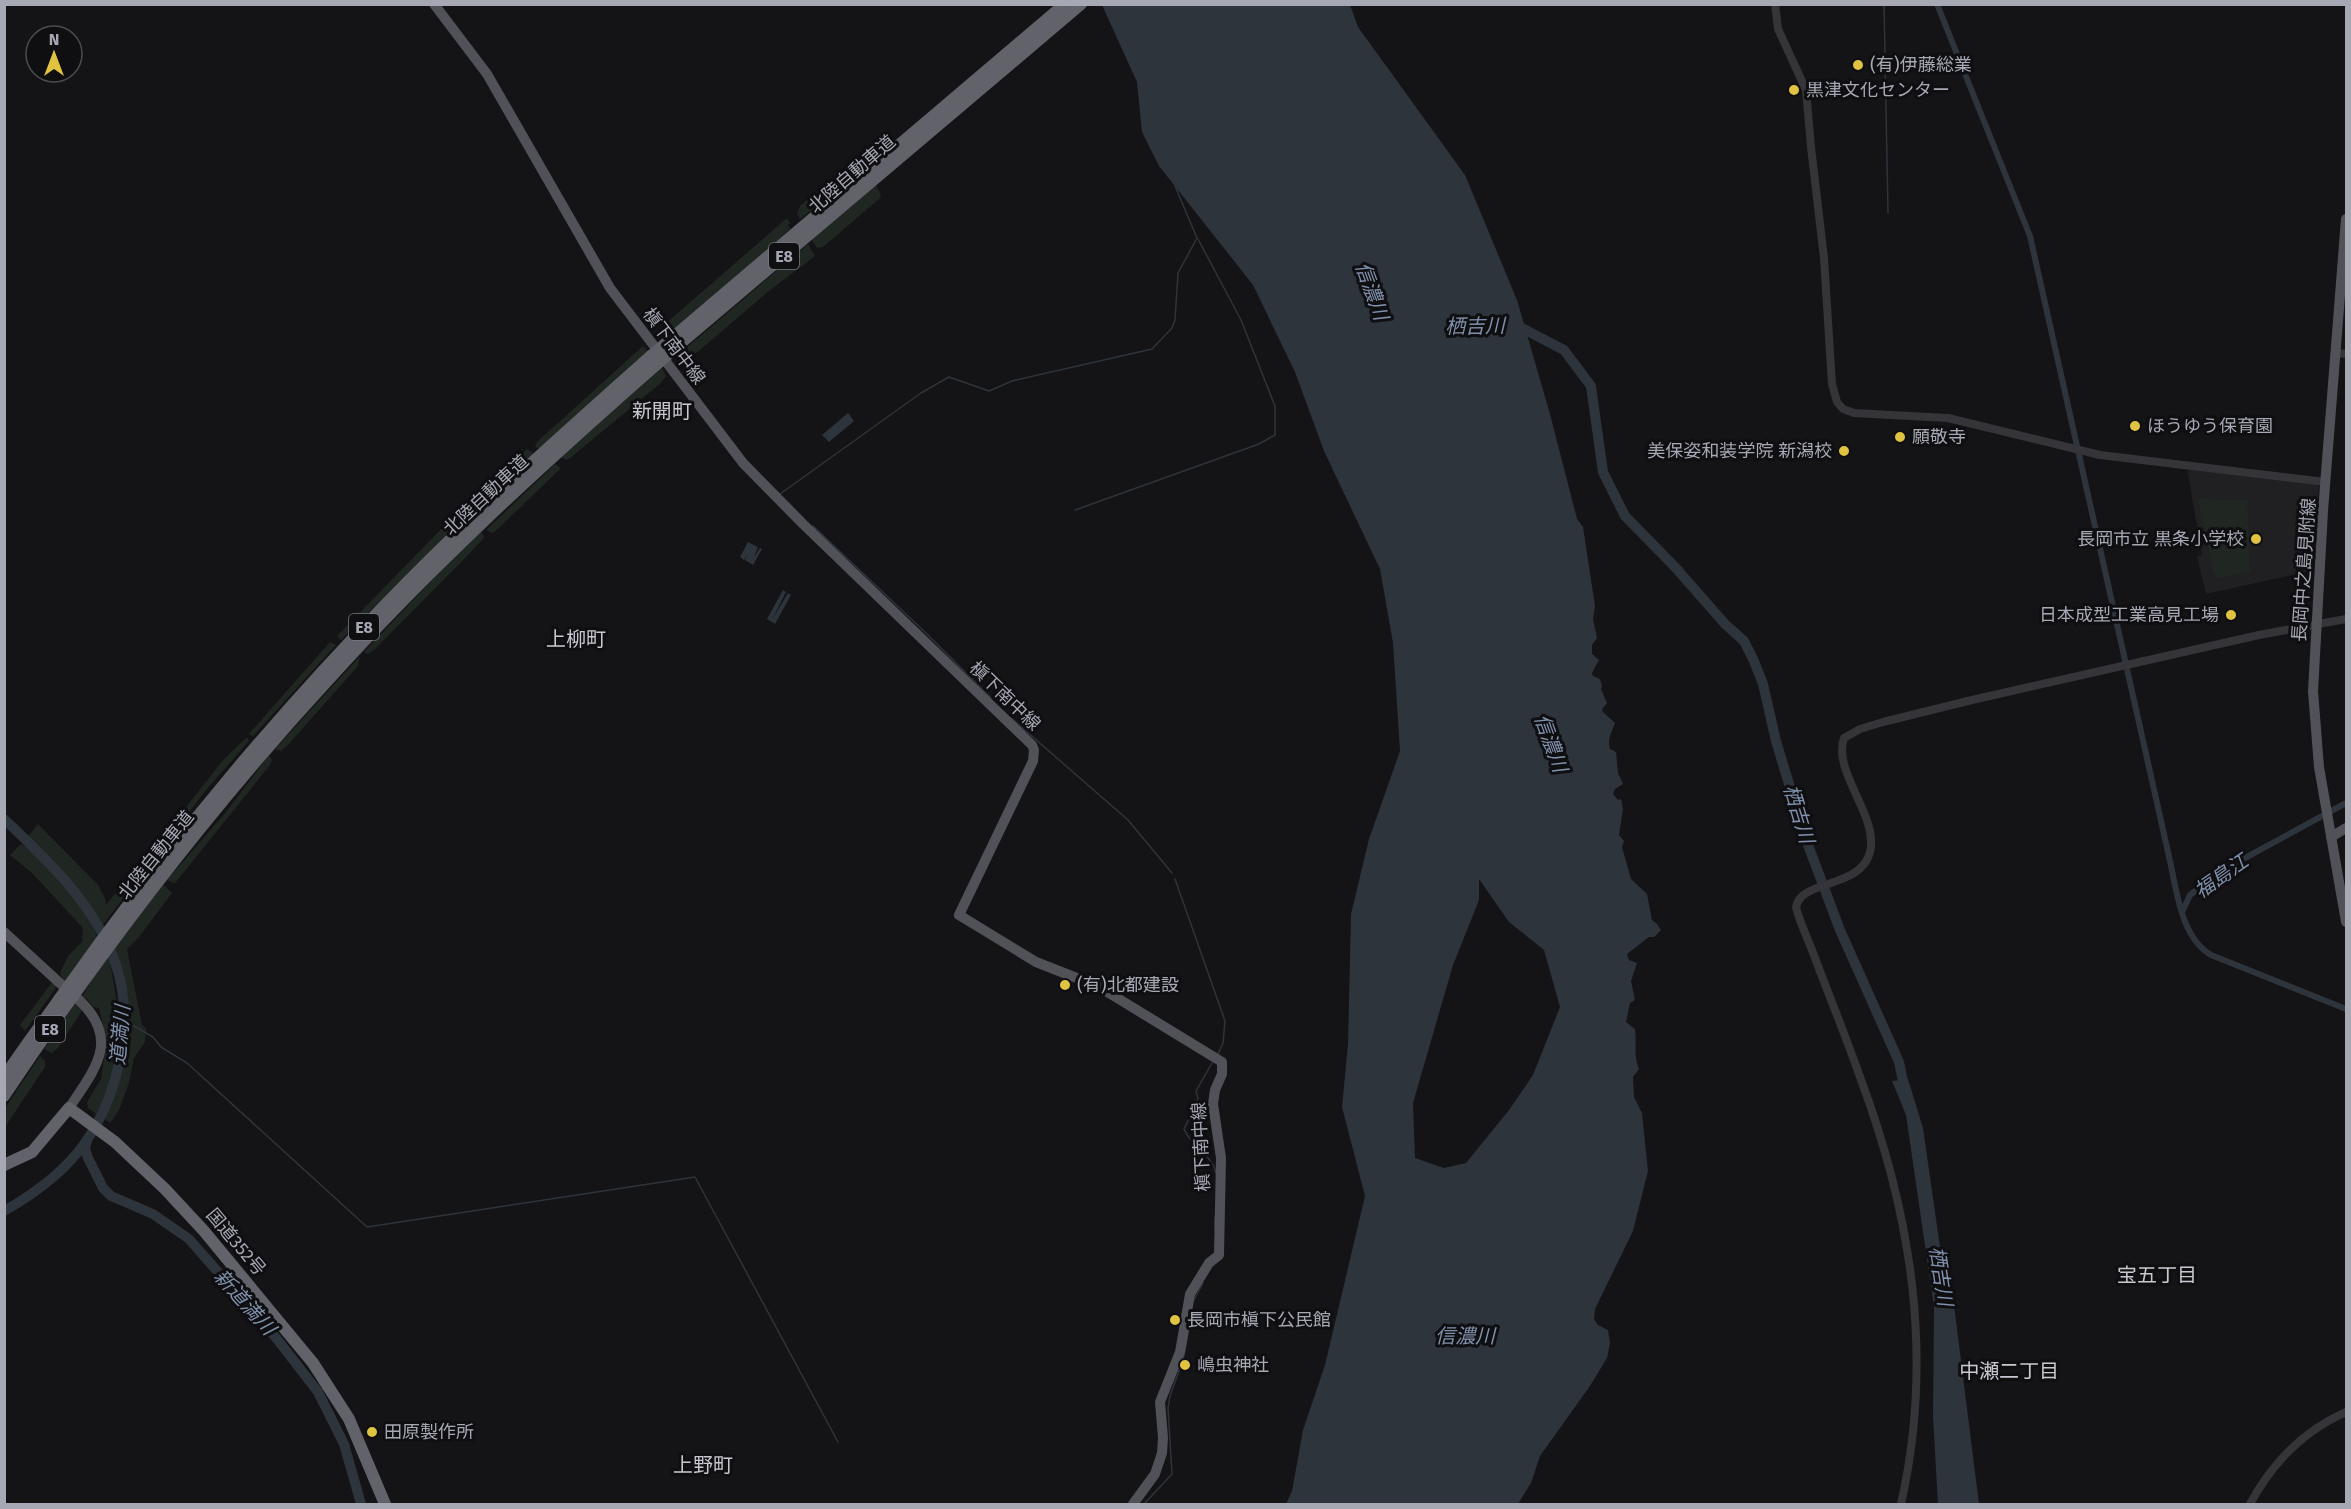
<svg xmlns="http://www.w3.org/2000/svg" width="2351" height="1509" font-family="'Fira Sans','Noto Sans JP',sans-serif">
<rect width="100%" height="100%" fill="#141315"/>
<polygon fill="#202022" points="2189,468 2318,484 2319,486 2311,571 2206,594 2197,556 2202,555 2188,474"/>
<g fill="#202722">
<polygon points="876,148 884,152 800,219 797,214 800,206 858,158 862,158 865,161 871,156 870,150"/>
<polygon points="876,185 881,195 879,199 823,247 817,248 811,239"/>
<polygon points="787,218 790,223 788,225 790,229 736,279 667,337 664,331 664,325"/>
<polygon points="808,244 815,256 769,291 700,350 687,359 680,358 678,355"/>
<polygon points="643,346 650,353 541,449 535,447 537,442"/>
<polygon points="662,368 666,376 661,383 570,458 567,460 560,457"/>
<polygon points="527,449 537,455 465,519 462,517 463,509"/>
<polygon points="555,464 561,468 501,526 493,533 486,530"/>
<polygon points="2198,499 2247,500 2250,571 2219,578 2214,574"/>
<polygon points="453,517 460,521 341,640 337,636"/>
<polygon points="481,532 484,536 483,539 469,554 374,650 368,654 364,652 456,555"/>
<polygon points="330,642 336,645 253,736 249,734"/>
<polygon points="360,656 358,666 287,746 281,751 275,749"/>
<polygon points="247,737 249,741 206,790 146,868 141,865 223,760"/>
<polygon points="269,755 272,760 270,765 176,882 173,883 167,880 226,812"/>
<polygon points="38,824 98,885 105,898 106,905 135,869 142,874 102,926 78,890 27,838"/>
<path d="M21,844C55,865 86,901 98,940L65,983L60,973L68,956L82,942L83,928L32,873L10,855Z"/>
<path d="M161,885H164L172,893L139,937L127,949L142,1025L146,1028L145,1042L134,1058L129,1083L119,1110L110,1123L101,1116C119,1082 128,1042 127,1003C127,986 120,965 113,949Z"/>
<path d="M109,957C120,1017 129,1059 96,1114L88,1108L87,1102L101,1079L107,1040L99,1008L93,1007L87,999L82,997L97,971Z"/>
<polygon points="53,981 57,985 55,989 25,1031 20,1025"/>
<polygon points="76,1002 82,1008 81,1012 58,1048 52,1053 44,1049"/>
<polygon points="40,1056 45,1061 45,1067 5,1127 5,1108"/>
</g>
<g fill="#2e343c" fill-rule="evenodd">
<path d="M1102,5H1350L1358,27L1465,175L1517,300L1550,414L1577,519L1583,527L1595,606L1593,619L1597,638L1592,645V654L1599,660L1592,673L1593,676L1600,679L1602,686L1601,689L1607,703L1603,708L1602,711L1615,723C1612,732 1607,739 1610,749L1616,752L1618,773L1623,784L1615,789L1613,794L1618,800L1621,799L1623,809L1619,835L1624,841L1622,847L1631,879L1647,894L1652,920L1657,924L1661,930L1654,937H1649L1627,954L1629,960L1637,963L1631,981L1635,1000L1630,1003L1626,1022L1635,1029C1637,1044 1633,1055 1639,1069L1633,1077L1634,1097L1642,1113L1648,1171L1633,1231L1595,1309L1594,1319L1598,1325L1608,1330L1610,1343L1607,1358L1590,1386L1540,1456L1531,1483L1518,1504H1286L1292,1491L1303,1430L1325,1365L1365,1196L1342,1107L1348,1044L1351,914L1369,839L1400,751L1393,643L1380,569L1324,451L1295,372L1253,285L1159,166L1142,132L1137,82ZM1479,879L1509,922L1544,950L1560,1007L1533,1075L1509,1110L1466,1163L1444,1168L1415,1158L1413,1103L1453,965L1479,900Z"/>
<polygon points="848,413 854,421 829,442 822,435"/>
<polygon points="748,542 758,547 754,557 760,548 762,549 753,565 745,560 748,554 744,560 740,557"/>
<polygon points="783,590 786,592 772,620 788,593 791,595 775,624 767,619"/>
<polygon points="1908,1079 1923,1128 1943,1268 1954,1305 1979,1504 1938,1504 1933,1417 1934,1307 1906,1115 1892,1081"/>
</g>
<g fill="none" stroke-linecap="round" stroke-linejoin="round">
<g stroke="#2e343c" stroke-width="1.5">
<polyline points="1884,4 1888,213"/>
<polyline points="780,494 921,393 949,377 989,391 1012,381 1152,349 1172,328 1175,320 1178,273 1197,238 1175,186"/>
<polyline points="1075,510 1259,444 1275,435 1275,406 1241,320 1198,239"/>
<polyline points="813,526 928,635 991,698"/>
<polyline points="1011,718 1128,820 1172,873"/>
<polyline points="1175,879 1225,1021 1223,1043 1218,1054"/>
<polyline points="124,1020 153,1037 161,1047 187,1063 367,1227 695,1177 838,1442"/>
<path d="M1212,1063L1196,1091L1198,1099L1184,1129C1191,1147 1212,1154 1216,1173"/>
<polyline points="1215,1230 1215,1217"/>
<polyline points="1194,1300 1203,1283"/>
<polyline points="1144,1504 1172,1474 1168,1408 1170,1396 1183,1360 1189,1328"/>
</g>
<g stroke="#2e343c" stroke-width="6">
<path d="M1937,4L2030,236L2170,861C2177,892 2181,937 2211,955L2346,1009"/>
<polyline points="2183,910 2190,895 2223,870 2346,803"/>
</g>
<g stroke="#2e343c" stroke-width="10">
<polyline points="1514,324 1564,350 1591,386 1603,472 1625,516 1675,567 1725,624 1744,641 1754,661 1763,684 1776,741 1805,837 1840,930 1899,1062 1905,1091"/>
<path d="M4,819C47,860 94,903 115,962C135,1018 120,1091 87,1140C66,1171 36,1193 4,1211"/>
<polyline points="87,1140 85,1148 88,1158 103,1188 111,1196 153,1214 189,1239 277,1339 318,1392 344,1444 361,1504"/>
</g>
<g stroke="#353539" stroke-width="8">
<polyline points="1775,4 1778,29 1806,90 1811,147 1824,258 1832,384 1837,402 1843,409 1854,413 1948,418 2100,455 2326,482"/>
<polyline points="2337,353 2346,354"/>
<path d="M1901,1504C1934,1358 1912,1216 1860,1077C1846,1037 1830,998 1815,958C1809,941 1800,924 1796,907C1801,879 1861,889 1870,852C1879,816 1832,772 1844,738L1860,729L1883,722L1972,700L2259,635L2346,619"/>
<path d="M2250,1504C2272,1463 2303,1431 2346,1412"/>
</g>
<g stroke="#515258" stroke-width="10">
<polyline points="434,4 487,74 610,288 743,463 803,524 1032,745 1034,750 1033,761 959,915 1036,962 1097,986 1114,996 1222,1062 1222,1074 1215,1090 1213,1104 1221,1158 1219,1255 1209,1263 1190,1294 1180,1352 1160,1402 1163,1438 1162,1453 1155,1474 1133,1504"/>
<polyline points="2346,219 2323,511 2313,691 2319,767 2346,922"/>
<polyline points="2331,837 2346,828"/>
<polyline points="4,932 63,986"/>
<path d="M69,1108C96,1068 121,1039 78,999"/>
</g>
<g stroke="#61626a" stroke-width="12">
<polyline points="671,339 1065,4"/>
<polyline points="676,347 1081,4"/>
<path d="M4,1078C21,1051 40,1027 58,1001C157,860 267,727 387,603C471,516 561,436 651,356"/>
<path d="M4,1096C102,949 209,809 329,679C431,566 543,464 657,364"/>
<polyline points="4,1165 32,1152 69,1108 115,1142 165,1189 204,1231 313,1363 349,1419 385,1504"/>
</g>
<g stroke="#61626a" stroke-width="12">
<polyline points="651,356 671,339"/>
<polyline points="657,364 676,347"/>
</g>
</g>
<g fill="#dfc341" stroke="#0f0e10" stroke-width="2">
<circle cx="1858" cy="65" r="6"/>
<circle cx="1794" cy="90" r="6"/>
<circle cx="2135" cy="426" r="6"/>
<circle cx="1900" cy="437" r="6"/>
<circle cx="1844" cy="451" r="6"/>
<circle cx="2256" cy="539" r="6"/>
<circle cx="2231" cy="615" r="6"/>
<circle cx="1065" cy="985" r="6"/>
<circle cx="1175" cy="1320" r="6"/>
<circle cx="1185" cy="1365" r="6"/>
<circle cx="372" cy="1432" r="6"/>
</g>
<g text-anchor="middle" stroke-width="6" stroke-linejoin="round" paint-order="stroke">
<g fill="#0f0e10" stroke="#797a83" stroke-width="1.5">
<rect x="769" y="243" width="30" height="26" rx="4.5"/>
<rect x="349" y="614" width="30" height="26" rx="4.5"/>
<rect x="35" y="1016" width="30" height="26" rx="4.5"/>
</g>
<g font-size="16" font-weight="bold" fill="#a6a8b4">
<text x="784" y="262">E8</text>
<text x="364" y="633">E8</text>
<text x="50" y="1035">E8</text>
</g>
<g font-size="18" fill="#a6a8b4" stroke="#0f0e10" text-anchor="start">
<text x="1870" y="71">(有)伊藤総業</text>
<text x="1806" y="96">黒津文化センター</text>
<text x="2147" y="432">ほうゆう保育園</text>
<text x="1912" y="443">願敬寺</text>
<text x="1832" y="457" text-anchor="end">美保姿和装学院 新潟校</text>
<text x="2244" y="545" text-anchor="end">長岡市立 黒条小学校</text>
<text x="2219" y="621" text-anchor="end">日本成型工業高見工場</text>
<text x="1077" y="991">(有)北都建設</text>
<text x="1187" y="1326">長岡市槇下公民館</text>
<text x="1197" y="1371">嶋虫神社</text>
<text x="384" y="1438">田原製作所</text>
</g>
<g font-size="18" fill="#a6a8b4" stroke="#0f0e10">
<text transform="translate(852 174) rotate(-41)" y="6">北陸自動車道</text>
<text transform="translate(674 346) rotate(53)" y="6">槇下南中線</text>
<text transform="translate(486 495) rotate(-43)" y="6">北陸自動車道</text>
<text transform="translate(2304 570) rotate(-86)" y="6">長岡中之島見附線</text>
<text transform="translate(1005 696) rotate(44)" y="6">槇下南中線</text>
<text transform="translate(156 855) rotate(-51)" y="6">北陸自動車道</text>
<text transform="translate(1201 1147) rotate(-93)" y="6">槇下南中線</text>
<text transform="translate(236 1242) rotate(50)" y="6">国道352号</text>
</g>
<g font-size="20" font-style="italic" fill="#8091ac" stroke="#0f0e10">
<text transform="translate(1372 291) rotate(70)" y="7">信濃川</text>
<text transform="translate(1475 326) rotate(-1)" y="7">栖吉川</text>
<text transform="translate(1551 743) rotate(70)" y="7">信濃川</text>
<text transform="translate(1799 814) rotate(73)" y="7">栖吉川</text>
<text transform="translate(2221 876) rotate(-35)" y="7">福島江</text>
<text transform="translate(120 1035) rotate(-85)" y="7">道満川</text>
<text transform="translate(1941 1276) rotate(81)" y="7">栖吉川</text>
<text transform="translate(245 1302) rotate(48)" y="7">新道満川</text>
<text x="1465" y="1343">信濃川</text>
</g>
<g font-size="20" fill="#c7c8d0" stroke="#0f0e10">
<text x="662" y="418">新開町</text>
<text x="576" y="646">上柳町</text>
<text x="2157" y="1282">宝五丁目</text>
<text x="2009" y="1378">中瀬二丁目</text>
<text x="703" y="1472">上野町</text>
</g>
</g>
<rect width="2351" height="1509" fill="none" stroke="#a6a8b4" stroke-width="12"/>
<g transform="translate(54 54)"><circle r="28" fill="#0f0e10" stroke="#4b4c52" stroke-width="1.5"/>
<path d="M0-4.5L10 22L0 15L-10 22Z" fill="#dfc341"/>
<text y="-9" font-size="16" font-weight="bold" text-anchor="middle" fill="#a6a8b4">N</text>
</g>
</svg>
